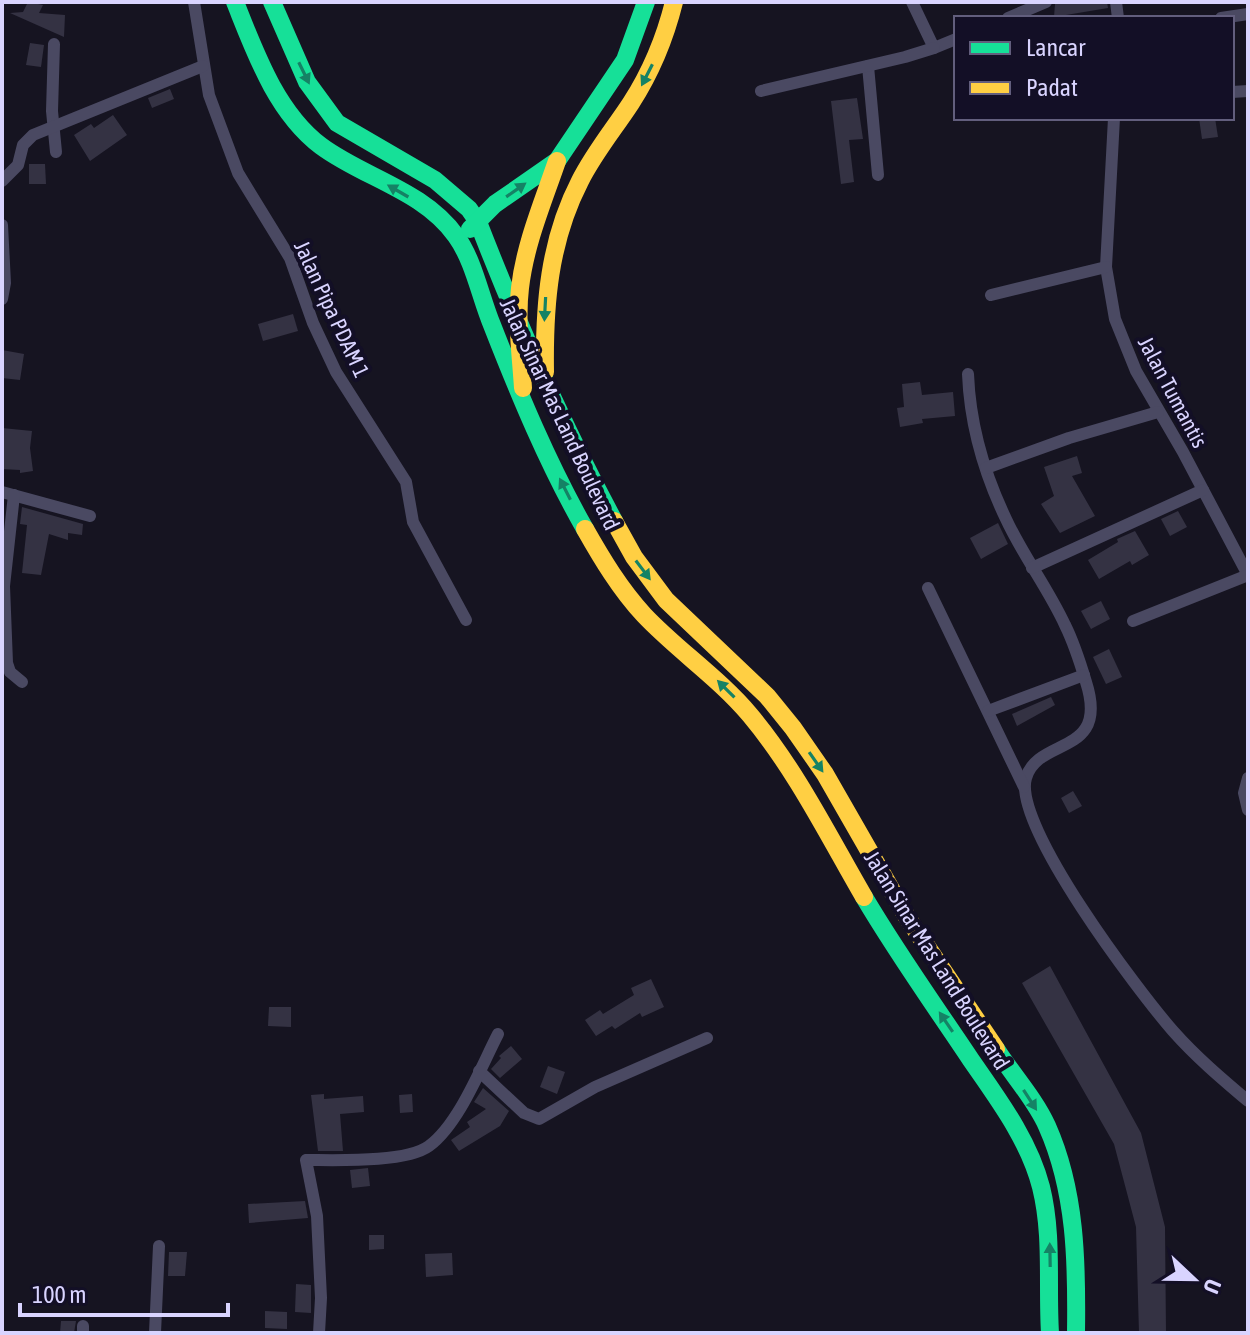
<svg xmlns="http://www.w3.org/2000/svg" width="1250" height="1335" font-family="'Asap Condensed',sans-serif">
<rect width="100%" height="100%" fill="#161421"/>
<g fill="#343243">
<polygon points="28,2 43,5 39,13 65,15 64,37 10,13 23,12"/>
<polygon points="1073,2 1107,2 1108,8 1054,17 1055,4"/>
<polygon points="30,43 44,45 41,67 26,65"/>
<polygon points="170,89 174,99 152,108 148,98"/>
<polygon points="857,98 863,139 849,140 854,182 841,184 831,101"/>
<polygon points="113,115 127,135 90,161 74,135 91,124 94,128"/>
<polygon points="1199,118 1215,118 1218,137 1202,139"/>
<polygon points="29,164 45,164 46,184 29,184"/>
<polygon points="293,314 298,331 263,341 258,324"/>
<polygon points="2,350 24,354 20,380 2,378"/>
<polygon points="920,382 922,395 953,392 955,416 922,419 923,423 900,427 897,408 904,407 902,384"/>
<polygon points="2,428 32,431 30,448 33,471 20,473 20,470 2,469"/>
<polygon points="1077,456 1082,473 1072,476 1095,516 1060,533 1041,504 1054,496 1044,467"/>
<polygon points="22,507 83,524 82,535 68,533 68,540 49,534 41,575 22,573 27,525 20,524"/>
<polygon points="1178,511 1187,527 1170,536 1161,519"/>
<polygon points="998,523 1008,544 981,559 970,538"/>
<polygon points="1135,531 1149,555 1132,565 1130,561 1099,579 1088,560 1118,542 1117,539"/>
<polygon points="1101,601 1110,619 1091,629 1081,611"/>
<polygon points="1109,649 1122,677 1106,684 1093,657"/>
<polygon points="1051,697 1055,705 1017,726 1012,714"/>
<polygon points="1073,791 1082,806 1069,813 1061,798"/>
<polygon points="1050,966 1141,1133 1165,1227 1166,1333 1139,1333 1136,1227 1114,1144 1022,983"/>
<polygon points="651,979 664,1007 642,1017 640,1013 615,1029 612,1026 596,1036 585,1020 600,1010 603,1014 634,995 631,988"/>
<polygon points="269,1007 291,1007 291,1027 268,1026"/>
<polygon points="511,1046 522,1059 500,1078 491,1069 501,1058 499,1056"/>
<polygon points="548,1066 565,1072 557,1094 540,1087"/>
<polygon points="483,1088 509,1111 500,1126 459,1151 451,1140 470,1127 467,1122 486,1109 474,1102"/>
<polygon points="324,1094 324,1099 363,1096 364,1112 340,1114 343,1151 318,1151 311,1095"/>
<polygon points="412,1094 413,1112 400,1113 399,1095"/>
<polygon points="368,1168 370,1186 352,1188 350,1170"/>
<polygon points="305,1201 308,1218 249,1223 248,1204"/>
<polygon points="369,1235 384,1235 384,1249 369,1250"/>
<polygon points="169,1252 187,1252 185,1276 168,1276"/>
<polygon points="452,1253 453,1275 426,1277 425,1254"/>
<polygon points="296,1284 311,1285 311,1313 295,1312"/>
<polygon points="265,1311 287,1312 287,1329 265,1328"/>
<polygon points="61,1321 76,1321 74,1333 60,1333"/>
</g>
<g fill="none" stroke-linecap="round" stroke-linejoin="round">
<g stroke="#4a4962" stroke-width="12">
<polyline points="194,2 209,95 238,173 290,258 313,323 336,372 406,482 413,522 466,620"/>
<polyline points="912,2 934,48 956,39"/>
<polyline points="1116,2 1118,18"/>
<polyline points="1008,18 1046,2"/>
<polyline points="1221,18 1248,14"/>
<polyline points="54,44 52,111 56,152"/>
<polyline points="868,66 878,175"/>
<polyline points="761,91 905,57 934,48"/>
<polyline points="1232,92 1248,91"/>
<polyline points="1114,118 1106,267 1115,319 1136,371 1183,452 1248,575"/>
<polyline points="2,181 18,165 23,145 33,135 203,66"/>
<polyline points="2,225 5,283 2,299"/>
<polyline points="991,295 1106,267"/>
<path d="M968,374C970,425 984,473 1006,519C1023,556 1048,588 1065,625C1074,643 1080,662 1086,682C1110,757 1038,736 1026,778C1012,825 1139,992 1173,1031C1196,1057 1222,1079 1248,1101"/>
<polyline points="986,468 1069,438 1158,412"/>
<polyline points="2,492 90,516"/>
<polyline points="14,495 4,586 7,663 10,672 22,682"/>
<polyline points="1032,568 1203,490"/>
<polyline points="928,588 1024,787"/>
<polyline points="1133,621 1248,575"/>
<polyline points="988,711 1084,675"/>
<polyline points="1248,778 1244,793 1248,810"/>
<polyline points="479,1071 524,1113 539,1119 595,1087 707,1038"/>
<polyline points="83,1333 83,1326"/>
<polyline points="155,1333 159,1246"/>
<path d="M319,1333L321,1298L317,1216L306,1160C335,1160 406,1163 429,1146C459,1124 481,1067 498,1034"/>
</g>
<g stroke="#16e098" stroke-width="18">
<path d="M235,2C255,52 276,112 321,146C364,178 423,190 456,236C474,261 480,296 492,325C519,394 548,464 585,529"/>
<path d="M272,2L307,82L337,123L435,180L469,209L478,222C518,325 562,424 614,521"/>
<polyline points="470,229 495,204 557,161 625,60 646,2"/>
<path d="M864,897C897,953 935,1006 971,1060C998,1099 1029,1140 1041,1187C1053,1235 1047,1285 1050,1333"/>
<path d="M996,1049C1012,1074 1035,1099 1047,1126C1076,1191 1077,1263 1076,1333"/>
</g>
<g stroke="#ffcf43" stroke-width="18">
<path d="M545,372C544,305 549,241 580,181C594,153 614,129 631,103C651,72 665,38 674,2"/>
<path d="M523,388C521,355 516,321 520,288C525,244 543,202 557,161"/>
<polyline points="614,521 634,557 666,600 767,696 793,728 825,774 907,917 996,1049"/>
<path d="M585,529C602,559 620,589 644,615C677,650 719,678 750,715C796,770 828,835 864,897"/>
</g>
</g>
<defs><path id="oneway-solid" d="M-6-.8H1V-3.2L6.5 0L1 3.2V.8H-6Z" transform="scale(2)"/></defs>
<g fill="#158265">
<use href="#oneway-solid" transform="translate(304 73) rotate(64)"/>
<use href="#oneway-solid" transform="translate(647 75) rotate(117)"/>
<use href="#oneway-solid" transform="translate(516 190) rotate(-35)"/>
<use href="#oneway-solid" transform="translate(398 191) rotate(-150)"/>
<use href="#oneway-solid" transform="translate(545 309) rotate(93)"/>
<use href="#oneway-solid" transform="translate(565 489) rotate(-117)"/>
<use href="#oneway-solid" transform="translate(643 570) rotate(53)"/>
<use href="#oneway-solid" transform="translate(726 689) rotate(-135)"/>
<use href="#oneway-solid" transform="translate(816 762) rotate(55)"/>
<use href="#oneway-solid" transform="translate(946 1022) rotate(-124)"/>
<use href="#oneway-solid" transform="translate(1030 1100) rotate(57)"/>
<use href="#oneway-solid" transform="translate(1050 1255) rotate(-91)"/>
</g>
<g text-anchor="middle" stroke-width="8" stroke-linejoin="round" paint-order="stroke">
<g font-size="22" fill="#d9d4ff" stroke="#130f26">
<text transform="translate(332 309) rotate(65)" y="8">Jalan Pipa PDAM 1</text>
<text transform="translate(1173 392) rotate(62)" y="8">Jalan Tumantis</text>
<text transform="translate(560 414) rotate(65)" y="8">Jalan Sinar Mas Land Boulevard</text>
<text transform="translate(937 960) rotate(58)" y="8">Jalan Sinar Mas Land Boulevard</text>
</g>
</g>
<rect width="1250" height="1335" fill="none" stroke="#d9d4ff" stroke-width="8"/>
<rect x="954" y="16" width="280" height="104" fill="#130f26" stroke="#625e7d" stroke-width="2"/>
<rect x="970" y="42" width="40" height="12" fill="#16e098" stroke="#625e7d" stroke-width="2"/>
<text x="1026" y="56" font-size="24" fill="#d9d4ff">Lancar</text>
<rect x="970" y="82" width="40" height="12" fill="#ffcf43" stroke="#625e7d" stroke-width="2"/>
<text x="1026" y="96" font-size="24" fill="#d9d4ff">Padat</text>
<g transform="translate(1194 1279) rotate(112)" stroke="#130f26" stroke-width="6" paint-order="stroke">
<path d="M0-6L14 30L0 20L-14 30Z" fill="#d9d4ff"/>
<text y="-12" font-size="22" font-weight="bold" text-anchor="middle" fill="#d9d4ff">U</text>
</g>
<path d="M20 1303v12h208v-12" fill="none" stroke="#d9d4ff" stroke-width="4"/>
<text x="32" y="1303" font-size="24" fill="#d9d4ff" stroke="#130f26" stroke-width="6" paint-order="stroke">100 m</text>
</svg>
